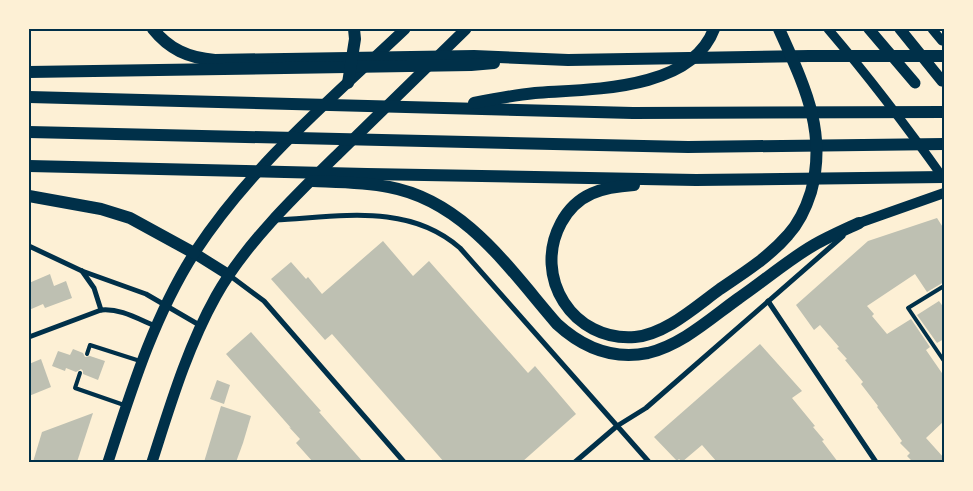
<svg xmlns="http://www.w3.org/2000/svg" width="973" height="491" font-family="Poppins,sans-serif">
<rect width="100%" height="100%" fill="#fdf0d5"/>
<g fill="#bec0b2">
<polygon points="937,218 944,229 944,282 927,292 915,274 867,306 874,314 872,316 887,334 911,319 930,347 926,350 944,376 944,421 926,438 944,458 944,462 913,462 907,456 910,453 900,443 902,441 877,407 878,406 861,384 863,382 845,360 847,359 837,348 839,347 820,325 814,330 796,305 868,241"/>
<polygon points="383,241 413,276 429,261 528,373 535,366 576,414 522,462 444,462 332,334 325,340 271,279 291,262 306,279 308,277 322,294"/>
<polygon points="50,274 54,286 66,281 72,298 45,308 43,304 29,310 29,283"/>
<polygon points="939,301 944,308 944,339 937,343 917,315"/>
<polygon points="251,332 321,411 319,412 363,462 313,462 296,443 300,439 289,427 291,428 226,354"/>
<polygon points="760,344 802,391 792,398 815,426 813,427 824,440 822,441 838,462 717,462 702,445 682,462 679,459 677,461 654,437"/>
<polygon points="73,349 83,353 85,357 90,356 105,361 98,380 83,374 83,371 81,369 76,372 66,368 65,371 52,366 58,351 70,355"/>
<polygon points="41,359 51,387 29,396 29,364"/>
<polygon points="217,380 230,385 224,404 210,399"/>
<polygon points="221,406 251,416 243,443 236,462 204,462"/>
<polygon points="93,413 77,462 33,462 42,432"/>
</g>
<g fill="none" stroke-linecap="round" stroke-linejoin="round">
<g stroke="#003049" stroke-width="4">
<polyline points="944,286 908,308 944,361"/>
<polyline points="87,354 90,345 140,361"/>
<polyline points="80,373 75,388 124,405"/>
</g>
<g stroke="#003049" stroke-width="5">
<path d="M275,220C338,217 408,202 460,248L649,462"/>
<polyline points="29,246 82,271 146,294 201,326"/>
<polyline points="82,271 94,288 101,310"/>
<polyline points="229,275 264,301 404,462"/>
<polyline points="768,301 876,462"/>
<path d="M29,337L101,310C120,308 138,319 155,326"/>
<polyline points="575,462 617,426 646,408 843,236"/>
</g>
<g stroke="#003049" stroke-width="9">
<path d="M828,29C869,77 907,127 944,179"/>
<polyline points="932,29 942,41"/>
</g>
<polyline stroke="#003049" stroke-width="10" points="859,223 944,193"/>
<g stroke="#003049" stroke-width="11">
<polyline points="869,29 915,83"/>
<polyline points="900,29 942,81"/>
<polyline points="194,253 229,275"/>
<path d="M108,462C131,391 154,316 195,252C251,166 331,99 405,29"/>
<path d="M152,462C170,406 187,348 216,296C245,244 296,195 339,153C381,112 424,70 466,29"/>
</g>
<g stroke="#003049" stroke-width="12">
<path d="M153,29C169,49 188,58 215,60L474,56L568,60L809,56H944"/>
<polyline points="29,72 471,65 494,63"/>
<polyline points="348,83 355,39 354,29"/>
<polyline points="29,97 633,113 944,112"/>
<path d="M474,103C494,99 515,95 535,93C590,89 691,91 714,29"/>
<polyline points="29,132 688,147 944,144"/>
<polyline points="29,166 367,174 696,180 944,177"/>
<path d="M313,181C338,182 364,182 389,187C465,201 510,270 557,324C582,347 613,360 648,353C682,345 711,318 739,298C764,281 788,260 814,245C828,237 844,230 859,223"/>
<path d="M634,185C603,187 577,193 561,223C532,277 573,342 635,337C666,334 695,307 720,289C744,273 769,257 788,235C799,223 806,208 811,192C828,131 803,83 779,29"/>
<polyline points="29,196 101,209 130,218 194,253"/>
</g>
</g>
<rect width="973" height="491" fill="none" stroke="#fdf0d5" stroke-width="60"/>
<rect x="30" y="30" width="913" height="431" fill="none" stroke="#003049" stroke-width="2"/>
</svg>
